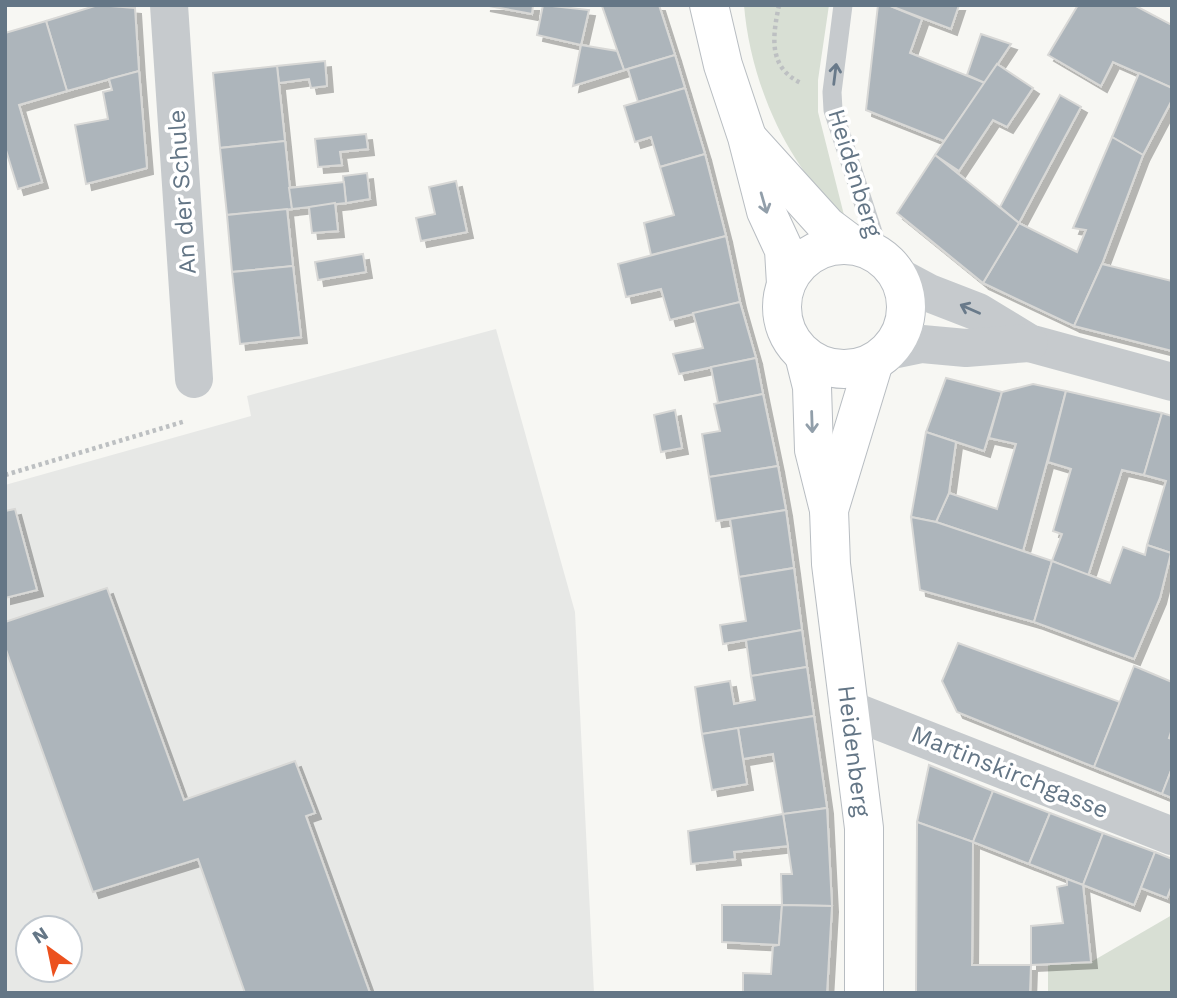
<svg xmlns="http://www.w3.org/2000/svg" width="1177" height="998" font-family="'Work Sans',sans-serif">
<defs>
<filter id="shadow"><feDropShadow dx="6" dy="6" stdDeviation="0" flood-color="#0004"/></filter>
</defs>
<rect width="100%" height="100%" fill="#f7f7f3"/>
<path fill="#e7e8e6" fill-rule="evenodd" d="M496,329L575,612L594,993H5V485L251,416L247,396ZM28,928H70V970H28Z"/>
<g fill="#d8dfd4">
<path d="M744,5H829L818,80V112L844,215C786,166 750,80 744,5Z"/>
<polygon points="1172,915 1172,993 1048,993 1048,965 1091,962"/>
</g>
<g fill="#adb5bb" stroke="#d8d8d6" stroke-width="2" filter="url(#shadow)">
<polygon points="98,5 135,8 139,71 67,91 46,21"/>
<polygon points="484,5 533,5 532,14"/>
<polygon points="543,5 589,10 581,45 537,35"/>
<polygon points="659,5 675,55 624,70 602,6"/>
<polygon points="878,5 888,5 922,19 910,53 985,83 944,141 866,110"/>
<polygon points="888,5 959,5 951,29"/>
<polygon points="1078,5 1134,5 1172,25 1172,88 1113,62 1101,86 1048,55"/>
<polygon points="46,21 67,91 19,105 42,182 18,189 5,147 5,33"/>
<polygon points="981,34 1011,44 985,83 967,75"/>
<polygon points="581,45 617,51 624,70 573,86"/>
<polygon points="675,55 685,88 638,102 628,69"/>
<polygon points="325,61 327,86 311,88 309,79 279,83 277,66"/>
<polygon points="997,64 1033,88 1007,127 993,120 959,171 935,155"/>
<polygon points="277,66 285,141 220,148 213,73"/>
<polygon points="139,71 147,168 86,184 75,125 108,119 103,92 112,90 109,79"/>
<polygon points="1139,73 1172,88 1172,100 1143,155 1112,137"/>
<polygon points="685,88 705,154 660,167 651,137 635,142 624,106"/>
<polygon points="1060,95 1081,107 1019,223 1000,207"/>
<polygon points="366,134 368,149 340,152 342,165 318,167 315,139"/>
<polygon points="1112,137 1143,155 1102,264 1074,326 983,283 1019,223 1077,252 1086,230 1073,228"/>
<polygon points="285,141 292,209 227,215 220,148"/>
<polygon points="705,154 726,236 651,255 644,223 674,215 660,167"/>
<polygon points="935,155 1019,223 983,283 897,213"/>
<polygon points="367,173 370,199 346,203 343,176"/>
<polygon points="456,181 467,232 421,241 416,218 435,214 429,187"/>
<polygon points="344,182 346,203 292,209 289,188"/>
<polygon points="335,203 338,231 312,233 309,207"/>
<polygon points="287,209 293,266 232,272 227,215"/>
<polygon points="726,236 740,302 670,320 661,289 626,297 618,264"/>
<polygon points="363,254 366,272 318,280 315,262"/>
<polygon points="1102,264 1172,281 1172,351 1074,326"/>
<polygon points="293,266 301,337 240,344 232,272"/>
<polygon points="740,302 756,358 679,374 673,354 703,348 693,313"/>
<polygon points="756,358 763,394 718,403 711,367"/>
<polygon points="946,378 1002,392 984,451 926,432"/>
<polygon points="1033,384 1066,391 1023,551 936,522 949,493 997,509 1016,444 989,438 1002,392"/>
<polygon points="1066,391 1162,413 1144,475 1122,470 1088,576 1052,561 1062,534 1053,531 1071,469 1048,462"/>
<polygon points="763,394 778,466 709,477 702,434 720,431 714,404"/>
<polygon points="675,410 682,448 661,452 654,415"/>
<polygon points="1162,413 1172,416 1171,553 1147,545 1166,481 1144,475"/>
<polygon points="926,432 956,442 949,493 936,522 911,517"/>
<polygon points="778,466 786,510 716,521 709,477"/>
<polygon points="15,509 37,590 5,598 5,511"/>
<polygon points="786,510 794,568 739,577 730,519"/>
<polygon points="911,517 936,522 1052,561 1034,622 920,590"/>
<polygon points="1147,545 1171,553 1160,598 1134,659 1034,622 1052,561 1110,583 1123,547 1145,555"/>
<polygon points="794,568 802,630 723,644 720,625 746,621 739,577"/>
<polygon points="107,588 184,800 295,761 315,813 306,816 370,993 245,993 198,859 93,892 5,647 5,622"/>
<polygon points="802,630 807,667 751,676 746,640"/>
<polygon points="958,643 1120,702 1094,767 957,712 942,681"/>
<polygon points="1134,666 1172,682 1172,729 1169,738 1172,739 1172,768 1162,794 1094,767"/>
<polygon points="807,667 814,716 702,734 695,687 730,681 734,704 755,700 751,676"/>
<polygon points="814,716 827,808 783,814 773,754 743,759 738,728"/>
<polygon points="738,728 747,784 712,790 702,734"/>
<polygon points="929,765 993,791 973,842 917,822"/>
<polygon points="1172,768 1172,798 1162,794"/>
<polygon points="993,791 1050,813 1029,864 973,842"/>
<polygon points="827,808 832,906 782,905 781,874 792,874 783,814"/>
<polygon points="1050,813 1103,833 1083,885 1029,864"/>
<polygon points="783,814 788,846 734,852 735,859 691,864 688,831"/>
<polygon points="917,822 973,842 972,965 1031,965 1030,993 916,993"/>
<polygon points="1103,833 1155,852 1134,905 1083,885"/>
<polygon points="1155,852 1172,859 1172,885 1167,898 1141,888"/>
<polygon points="1067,879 1083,885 1091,962 1031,965 1031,926 1063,923 1057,887 1067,885"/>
<polygon points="722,905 782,905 779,945 722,942"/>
<polygon points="782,905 832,906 827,993 743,993 743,973 771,974 773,946 779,945"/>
</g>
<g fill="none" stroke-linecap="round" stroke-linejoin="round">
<defs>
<g id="secondary">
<polyline points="709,5 723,65 747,137 766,211 784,250 786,284"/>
<polyline points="750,141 827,226 851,244"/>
<circle cx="844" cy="307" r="62"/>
<polyline points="804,355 812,387 814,450 829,510 831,564 864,828 864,993"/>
<polyline points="829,510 874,362"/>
</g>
</defs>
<use href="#secondary" stroke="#b8bdc2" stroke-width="40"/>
<g stroke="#bdc0c2" stroke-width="4.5" stroke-dasharray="3.5 3.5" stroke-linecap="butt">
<path d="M779,5C773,35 767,67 801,83"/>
<polyline points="5,475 186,421"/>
</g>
<polyline stroke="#c6cacd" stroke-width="19" points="843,5 832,92 833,110 881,257"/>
<g stroke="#c6cacd" stroke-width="38">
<polyline points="169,5 194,379"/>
<polyline points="899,277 929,293 978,312 1029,343 1172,382"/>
<polyline points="888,351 922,344 966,348 1029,343"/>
<polyline points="848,709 1172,836"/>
</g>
<use href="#secondary" stroke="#fff" stroke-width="38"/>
</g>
<defs><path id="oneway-shaft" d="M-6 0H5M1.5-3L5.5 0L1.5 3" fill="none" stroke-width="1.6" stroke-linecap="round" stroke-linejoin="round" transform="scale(1.75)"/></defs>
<g stroke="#697a8a">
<use href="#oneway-shaft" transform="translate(835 74) rotate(-83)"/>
<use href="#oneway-shaft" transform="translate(970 309) rotate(-156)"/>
</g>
<g stroke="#929faa">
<use href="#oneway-shaft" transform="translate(764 203) rotate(74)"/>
<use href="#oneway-shaft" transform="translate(812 422) rotate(88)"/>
</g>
<g text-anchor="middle" stroke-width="7" stroke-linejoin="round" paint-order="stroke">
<g font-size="24" fill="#647686" stroke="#fff">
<text transform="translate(855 173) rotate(73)" y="8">Heidenberg</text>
<text transform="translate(182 192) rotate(-94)" y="8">An der Schule</text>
<text transform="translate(854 751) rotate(83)" y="8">Heidenberg</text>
<text transform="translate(1010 772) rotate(22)" y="8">Martinskirchgasse</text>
</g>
</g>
<rect width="1177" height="998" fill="none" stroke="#647686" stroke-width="14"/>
<g transform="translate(49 949) rotate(327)"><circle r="33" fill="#ffffff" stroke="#c1c8cf" stroke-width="2"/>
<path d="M0-5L12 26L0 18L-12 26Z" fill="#ec511e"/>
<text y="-10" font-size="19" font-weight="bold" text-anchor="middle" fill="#647686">N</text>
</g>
</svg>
